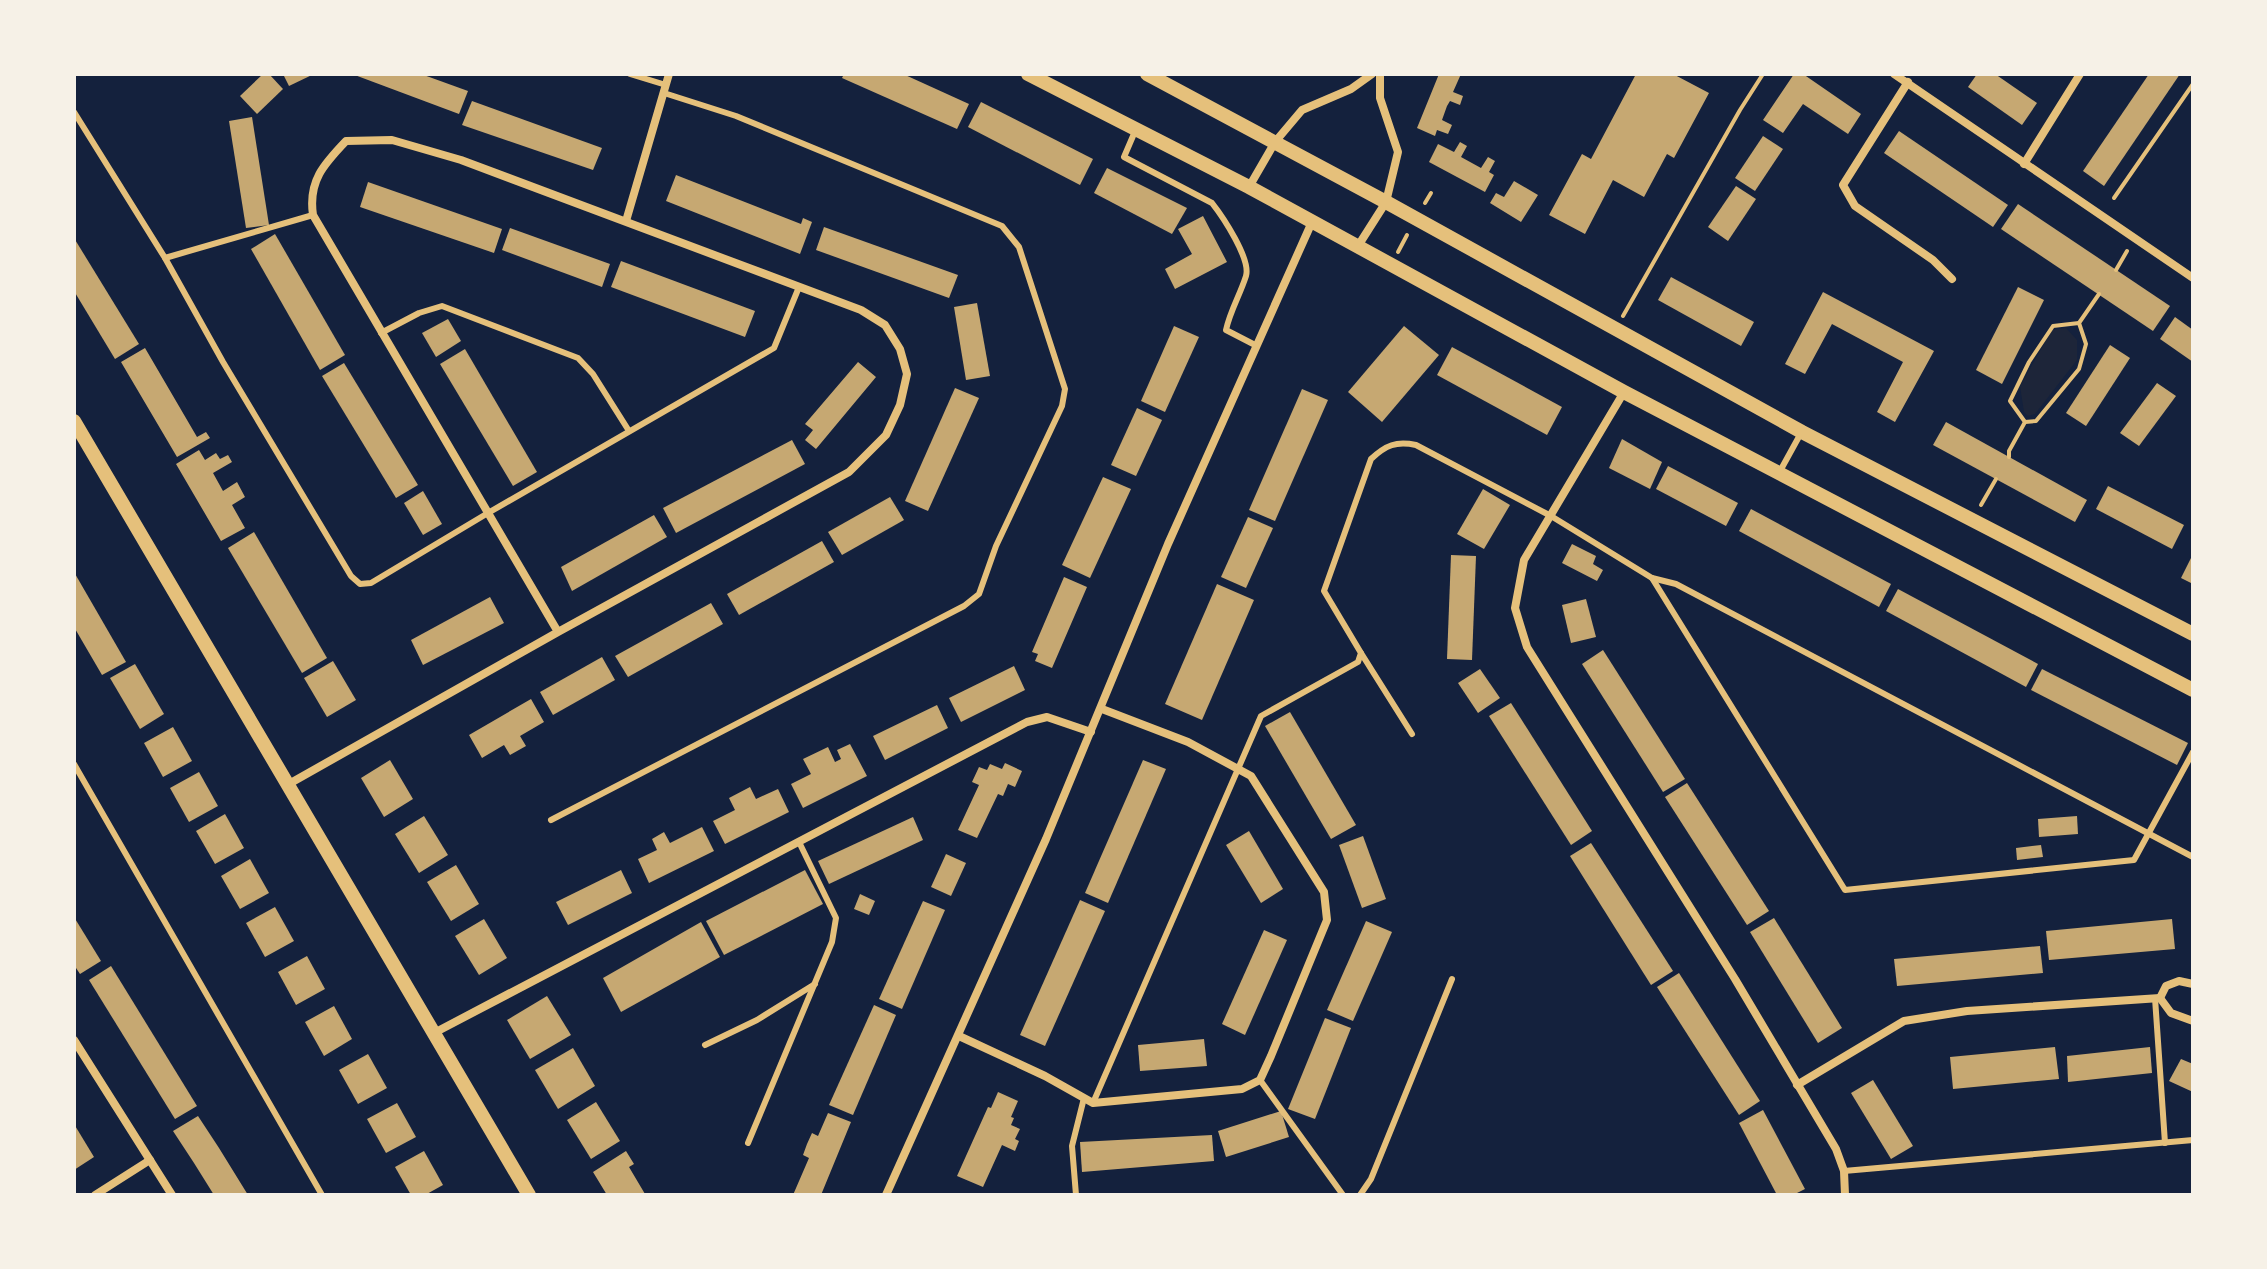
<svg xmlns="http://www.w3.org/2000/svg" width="2267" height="1269" font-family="'Public Sans',sans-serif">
<rect width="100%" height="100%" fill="#14213d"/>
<polygon fill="#1d2539" points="2066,328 2077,340 2077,360 2035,414 2028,416 2024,412 2020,386 2052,330"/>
<g fill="#c6a872">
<polygon points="263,74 269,74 283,89 257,114 240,96"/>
<polygon points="283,74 314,74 289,86"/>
<polygon points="352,74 421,74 468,91 459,114"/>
<polygon points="844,74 903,74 969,104 957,129 842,78"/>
<polygon points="1439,74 1461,74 1453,92 1463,96 1460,105 1450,101 1447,106 1442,120 1452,125 1448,134 1437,130 1435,136 1417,128"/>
<polygon points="1636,74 1673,74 1709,93 1674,158 1667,154 1644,197 1613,180 1585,234 1549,215 1582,154 1591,159"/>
<polygon points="1794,74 1803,74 1861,114 1848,134 1803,104 1783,133 1763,120"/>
<polygon points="1977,74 1995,74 2037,103 2022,125 1968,87"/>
<polygon points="2149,74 2180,74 2104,186 2083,171"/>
<polygon points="472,101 602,148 593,170 462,125"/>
<polygon points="981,102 1093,159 1080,185 968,127"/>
<polygon points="252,117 269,225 246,228 229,121"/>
<polygon points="1899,131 2008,205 1993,227 1884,153"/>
<polygon points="1763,136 1783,149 1755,191 1735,178"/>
<polygon points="1460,142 1467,146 1461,157 1481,168 1488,157 1495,161 1489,172 1494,175 1485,192 1429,162 1438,144 1454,152"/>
<polygon points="1107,168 1187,208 1172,234 1094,193"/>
<polygon points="676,175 801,224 803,218 812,222 800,254 666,201"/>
<polygon points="1514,181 1538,195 1521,222 1490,203 1496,193 1504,197"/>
<polygon points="368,182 502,229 494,253 360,207"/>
<polygon points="1736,186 1756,199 1728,241 1708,227"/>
<polygon points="2018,204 2170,306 2153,331 2001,229"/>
<polygon points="1203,216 1227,262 1175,289 1165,269 1192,254 1178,229"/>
<polygon points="824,227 958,275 949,298 816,250"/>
<polygon points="510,228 610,264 602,287 502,250"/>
<polygon points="275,234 345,355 320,370 251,249"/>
<polygon points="74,238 139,344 115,359 74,291"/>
<polygon points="621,261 755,311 745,337 611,287"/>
<polygon points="1671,277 1754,322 1741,346 1658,300"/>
<polygon points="2018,287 2044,300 2002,384 1976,370"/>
<polygon points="1823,292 1934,351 1895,422 1877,412 1903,362 1832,324 1805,374 1785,364"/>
<polygon points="977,303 990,376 966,380 954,307"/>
<polygon points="2175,317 2193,330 2193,362 2160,339"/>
<polygon points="448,319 461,341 436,357 422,333"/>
<polygon points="1174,326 1199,337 1165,412 1141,401"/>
<polygon points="1404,326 1439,355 1382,422 1348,392"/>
<polygon points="2110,345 2130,358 2086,426 2066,413"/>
<polygon points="1452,347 1562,407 1547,435 1437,375"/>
<polygon points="145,348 197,437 206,432 210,438 177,457 121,362"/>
<polygon points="465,349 537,472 513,486 440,364"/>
<polygon points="858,362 876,377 816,449 805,440 813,430 805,424"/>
<polygon points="344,363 418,485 396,498 322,376"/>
<polygon points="2157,383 2176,396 2139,446 2120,433"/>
<polygon points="955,388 979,398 928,511 905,501"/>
<polygon points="1302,389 1328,400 1275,521 1249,510"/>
<polygon points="1137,408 1162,420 1136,476 1111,465"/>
<polygon points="1946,422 2087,500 2075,522 1933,445"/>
<polygon points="1622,439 1662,462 1650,489 1609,468"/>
<polygon points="792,440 805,464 676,533 663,508"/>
<polygon points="199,450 205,460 216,453 220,459 228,455 232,462 213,473 223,491 237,482 245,497 232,505 245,528 221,541 176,464"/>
<polygon points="1668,466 1738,503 1726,526 1656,489"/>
<polygon points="1103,477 1131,489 1090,578 1062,565"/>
<polygon points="2108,486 2184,525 2172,549 2096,509"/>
<polygon points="1483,489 1510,505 1484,549 1457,534"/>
<polygon points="423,491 442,524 423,535 404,503"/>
<polygon points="890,497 904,520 842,555 828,532"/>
<polygon points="1751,509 1891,584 1879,607 1739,531"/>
<polygon points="654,515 667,537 572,591 561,567"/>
<polygon points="1248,517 1273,528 1246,588 1221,577"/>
<polygon points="254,532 327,658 302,673 228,548"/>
<polygon points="822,541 834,562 739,615 727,594"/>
<polygon points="1572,544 1596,556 1593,564 1603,570 1597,581 1562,563"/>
<polygon points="2193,554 2193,584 2181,578"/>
<polygon points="1451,555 1476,556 1472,660 1447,659"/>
<polygon points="74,572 126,662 102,675 74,627"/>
<polygon points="1064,577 1087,587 1052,668 1035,661 1038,654 1032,652"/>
<polygon points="1217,584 1254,600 1202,720 1165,704"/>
<polygon points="1898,589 2038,664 2026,687 1886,611"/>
<polygon points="490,597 504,623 423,665 411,640"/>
<polygon points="1586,599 1596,637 1571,643 1562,605"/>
<polygon points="711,603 723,624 628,677 615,656"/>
<polygon points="1603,650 1685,779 1663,792 1582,664"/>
<polygon points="602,657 615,680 553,715 540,692"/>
<polygon points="333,661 356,700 327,717 304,678"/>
<polygon points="135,664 164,714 140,729 110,678"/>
<polygon points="1014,666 1025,690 961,722 949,698"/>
<polygon points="1480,669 1500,698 1478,713 1458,683"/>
<polygon points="2042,669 2188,743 2177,765 2031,690"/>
<polygon points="531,699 544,722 520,736 526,746 510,755 504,745 482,758 469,735"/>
<polygon points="1511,703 1592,831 1571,845 1489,716"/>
<polygon points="937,705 948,728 885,760 873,736"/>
<polygon points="1290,712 1356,825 1331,839 1265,726"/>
<polygon points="173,727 192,761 163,777 144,743"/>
<polygon points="850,744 867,776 803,808 791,784 811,774 803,759 828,747 835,762 841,759 837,750"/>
<polygon points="390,760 413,799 384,817 361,778"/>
<polygon points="1143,760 1166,769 1108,903 1085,893"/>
<polygon points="1005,763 1022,771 1015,787 1008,784 1003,796 998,794 977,838 958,830 979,785 972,782 979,767 987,770 990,764 1002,769"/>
<polygon points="199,772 218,806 189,822 170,788"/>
<polygon points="1687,783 1769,911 1747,925 1665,797"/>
<polygon points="750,787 756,799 778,789 789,812 725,844 713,821 735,810 729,798"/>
<polygon points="225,814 244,848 215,864 196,831"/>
<polygon points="424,816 448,855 419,873 395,834"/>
<polygon points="2077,816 2078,834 2039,837 2038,819"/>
<polygon points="913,817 923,840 829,884 818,861"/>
<polygon points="702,827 714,851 649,883 638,859 657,850 652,839 664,832 670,843"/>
<polygon points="1249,831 1283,889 1261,903 1226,845"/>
<polygon points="1363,836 1386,899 1362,908 1339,845"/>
<polygon points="1591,843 1673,971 1651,985 1570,856"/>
<polygon points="2041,845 2043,857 2017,860 2016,848"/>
<polygon points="946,854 966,863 951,896 931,887"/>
<polygon points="250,859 269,893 240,909 221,876"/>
<polygon points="456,865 479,904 451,921 427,882"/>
<polygon points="621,870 632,893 568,925 556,902"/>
<polygon points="805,870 823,904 724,955 706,921"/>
<polygon points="860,894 875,901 869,915 854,909"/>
<polygon points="1080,900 1105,911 1045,1046 1020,1035"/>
<polygon points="923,901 945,910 902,1009 879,999"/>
<polygon points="275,907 294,941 265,957 246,923"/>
<polygon points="74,917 101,961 80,974 74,965"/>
<polygon points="1774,918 1842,1028 1818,1043 1750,932"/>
<polygon points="484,919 507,958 479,975 455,936"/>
<polygon points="2172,919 2175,949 2049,960 2046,931"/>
<polygon points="1366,921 1392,932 1353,1021 1327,1010"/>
<polygon points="701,922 720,957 621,1012 603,978"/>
<polygon points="1264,930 1287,940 1245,1035 1222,1024"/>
<polygon points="2040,946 2043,973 1897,986 1894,959"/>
<polygon points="307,956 325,989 296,1005 278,972"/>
<polygon points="111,966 197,1106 175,1119 89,980"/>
<polygon points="1679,973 1760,1101 1739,1115 1657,987"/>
<polygon points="547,996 571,1035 530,1059 507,1020"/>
<polygon points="874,1005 896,1015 853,1115 829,1105"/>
<polygon points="334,1006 352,1039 324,1056 305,1022"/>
<polygon points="1325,1018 1351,1028 1315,1119 1288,1109"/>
<polygon points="1204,1039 1207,1066 1140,1071 1138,1045"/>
<polygon points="2055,1047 2059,1079 1953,1089 1950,1057"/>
<polygon points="2150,1047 2152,1073 2068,1082 2067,1056"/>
<polygon points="573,1048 595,1086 558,1109 535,1070"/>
<polygon points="368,1054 387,1088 358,1104 339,1070"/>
<polygon points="2181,1059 2193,1064 2193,1092 2169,1081"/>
<polygon points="1873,1080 1913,1146 1891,1159 1851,1093"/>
<polygon points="998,1092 1018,1101 1011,1117 1014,1118 1011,1125 1020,1129 1015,1139 1019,1141 1015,1151 1002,1145 983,1187 957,1176 988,1107 991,1108"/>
<polygon points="596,1102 620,1141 591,1159 567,1120"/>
<polygon points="397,1103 416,1137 386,1153 367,1119"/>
<polygon points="1763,1110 1805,1189 1793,1195 1777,1195 1739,1123"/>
<polygon points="1281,1111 1289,1137 1226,1157 1218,1131"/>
<polygon points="828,1113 851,1122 821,1195 793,1195 809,1158 803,1155 807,1144 812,1133 818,1136"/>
<polygon points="198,1116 219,1148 248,1195 214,1195 194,1163 173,1131"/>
<polygon points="74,1124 94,1157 74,1170"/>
<polygon points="1212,1135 1214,1161 1082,1172 1080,1142"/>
<polygon points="424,1151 443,1185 425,1195 411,1195 395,1167"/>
<polygon points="626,1151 634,1164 629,1167 645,1194 607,1195 593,1172"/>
</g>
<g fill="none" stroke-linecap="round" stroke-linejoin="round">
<g stroke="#e5c07b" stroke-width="4">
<polyline points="2114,198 2193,84"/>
<polyline points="1425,203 1431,193"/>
<polyline points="1398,252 1407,235"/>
<polyline points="2116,270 2127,251"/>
<polyline points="1623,316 1740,110 1763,74"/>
<polyline points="2025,422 2010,401 2029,362 2053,326 2079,323"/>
<polyline points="2009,457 2009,451 2025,422 2036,421 2079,369 2086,344 2079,323 2099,294"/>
<polyline points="1981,505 1996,479"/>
</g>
<g stroke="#e5c07b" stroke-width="6">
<polyline points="630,74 666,85"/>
<polyline points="74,112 165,258 223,362 351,576 360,584 371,583 488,513 774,348 799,287"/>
<path d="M1136,129L1124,157L1212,203C1223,217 1251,259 1246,276C1240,295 1230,311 1226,330L1257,346"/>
<polyline points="165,258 313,215"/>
<polyline points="381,333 419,313 442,306 578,358 593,374 629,431"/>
<polyline points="1779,473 1801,433"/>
<polyline points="1652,578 1676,584 2193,857"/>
<polyline points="1361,653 1412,734"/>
<polyline points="74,764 322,1195"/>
<polyline points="551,820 964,606 979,594 996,546 1062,406 1065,389 1019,247 1002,226 736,116 664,93"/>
<polyline points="2155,998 2165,1143"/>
<polyline points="705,1045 757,1020 815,984"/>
<polyline points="1260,1080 1343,1195"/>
<path d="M1093,1103L1261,716L1358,662L1361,653L1324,591L1371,459C1386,445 1396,441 1416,445L1551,516L1652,578L1845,890L2134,860L2193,752"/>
<polyline points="748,1143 832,942 836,918 799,842"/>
<polyline points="1844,1171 2193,1140"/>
<polyline points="1076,1195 1072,1146 1084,1098"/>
<polyline points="1360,1195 1371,1179 1452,979"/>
</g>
<g stroke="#e5c07b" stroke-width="8">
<polyline points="1894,74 2193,278"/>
<polyline points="1908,82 1843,185 1855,206 1933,260 1952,279"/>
<polyline points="2024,164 2080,74"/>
<polyline points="1249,187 1275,142 1302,110 1351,89 1372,74"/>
<polyline points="626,221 669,74"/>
<polyline points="1358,246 1386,202 1398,152 1380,98 1380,74"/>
<polyline points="1624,392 1524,560 1515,608 1527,647 1735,979 1836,1149 1844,1171 1845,1195"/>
<path d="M287,785L558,632L849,472L886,435L900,405L907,374L900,349L885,325L861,310L461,160L392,140L346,141C324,164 308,181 313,215L558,632"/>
<polyline points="2160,998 2166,986 2179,981 2193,984"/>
<polyline points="2160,998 2171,1013 2193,1021"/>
<polyline points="434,1033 1027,722 1047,717 1091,732"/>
<polyline points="959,1036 1045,1076 1093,1103 1242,1089 1260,1080 1271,1056 1327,920 1324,892 1251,776 1188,742 1102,709"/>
<polyline points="74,1040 172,1195"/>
<polyline points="1797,1085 1904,1021 1967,1011 2160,998"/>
<polyline points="95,1195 150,1160"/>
<polyline points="886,1195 1046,839 1168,544 1312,222"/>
</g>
<g stroke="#e5c07b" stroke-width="14">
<polyline points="1028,74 1249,187 1624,392 2193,690"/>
<polyline points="1147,74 1386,202 1802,432 2193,634"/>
<polyline points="74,421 529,1195"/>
</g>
</g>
<rect width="2267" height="1269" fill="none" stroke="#f6f1e7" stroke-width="152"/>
</svg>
